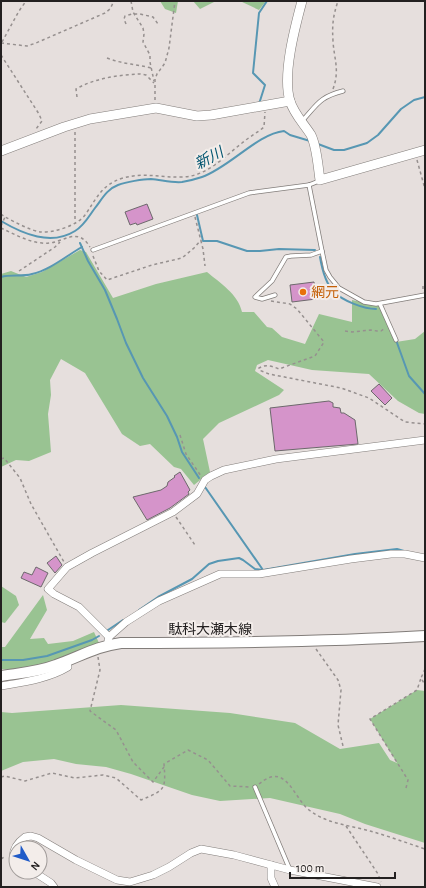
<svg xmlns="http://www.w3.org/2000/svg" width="426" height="888" font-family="'Alegreya Sans','Noto Sans JP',sans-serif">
<rect width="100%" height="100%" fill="#e6dfdd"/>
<g fill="#99c392">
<polygon points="160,1 178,1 176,13 165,9"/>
<polygon points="193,1 216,1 200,9"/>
<polygon points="240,1 266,1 259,10"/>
<path d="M80,250L86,252L113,298L156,284L207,272C220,283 238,294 242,312H254L267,327L272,328L282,337L305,344L319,314L352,322V300L380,306L396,342L415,339L425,331V414L419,413L398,401L369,374L312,370L268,360L257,365L255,371L284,390L279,395L219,423L203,439L210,472L194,485L181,469L174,467L150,444L140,446L122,434L85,373L61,359L50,380L51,395L48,414L51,452L29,461L16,460L1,467V274L11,271L26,277L42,272Z"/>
<polygon points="1,586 16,596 19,605 5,623 1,622"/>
<path d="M43,595L47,610L30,639L44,638L48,644L73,641L94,632L99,643C67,657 37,671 1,669V647H5Z"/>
<polygon points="417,690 425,691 425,843 365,824 340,814 270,798 220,801 192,795 131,774 106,767 76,764 54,759 23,762 1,771 1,712 12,713 121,705 230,713 295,723 340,749 379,743 390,760 397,763 370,719"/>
</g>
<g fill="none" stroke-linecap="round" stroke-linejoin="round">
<g stroke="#5797b3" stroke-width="2">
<polyline points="259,104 265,85 253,73 259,13 267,1"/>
<polyline points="318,144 334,150 344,150 367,143 378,135 401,109 414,100 425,97"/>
<polyline points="197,215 203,241 217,241 247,251 260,251 279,249 315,250"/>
<path d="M1,221C23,234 51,246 75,231C84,226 89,216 95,208C102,199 107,189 118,185C126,182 143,179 151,179C162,180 172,183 182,182C188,181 196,179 202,177C230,167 257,134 284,131L290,135L310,141"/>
<polyline points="80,243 88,261 105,290 117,319 126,343 143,378 167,416 177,437 182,452 199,478"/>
<path d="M320,257C322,269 325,283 334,292C343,301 364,309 376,309"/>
<path d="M1,277C11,274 22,277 32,274C50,270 66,256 82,247"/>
<polyline points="396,340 409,376 425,394"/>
<polyline points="205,487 263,570"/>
<polyline points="139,610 158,597 192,579 209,564 218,561 239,558 243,560 255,569 263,570 355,554 397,549 404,551"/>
<polyline points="105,632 123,620"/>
<polyline points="1,660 23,660 47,656 92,640 99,636"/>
</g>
</g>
<g fill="#d594ca" stroke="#6d696c">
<polygon points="147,204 153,219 137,225 136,223 130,225 125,212"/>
<polygon points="314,282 316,299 292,302 290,285"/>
<polygon points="379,384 392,398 385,405 371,391"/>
<polygon points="329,401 333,403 333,407 340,408 341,413 344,413 355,420 358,444 275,451 270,408"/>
<polygon points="180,472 190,490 188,492 189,494 170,508 147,520 133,497 161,490 167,486 168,482 175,477 174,476"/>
<polygon points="56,556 62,565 55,573 47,563"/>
<polygon points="36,567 48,573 41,587 21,578 24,572 32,575"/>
</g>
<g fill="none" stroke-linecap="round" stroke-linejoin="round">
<defs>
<g id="service">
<path d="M302,121C317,105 319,97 343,91"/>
<polyline points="309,185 322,251 326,270 330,277 339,288 364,302 376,304 425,295"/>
<polyline points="93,250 249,193 309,185 319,181"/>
<polyline points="275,295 262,299 255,297 272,281 286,257 291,256 311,255 322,251"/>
<polyline points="380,304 396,340"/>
<polyline points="255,787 290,870"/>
</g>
<g id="minor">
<polyline points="109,637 79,607 54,594 48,589 67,567 92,553 173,512 197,494 205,480 211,476 224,470 276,459 425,440"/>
<polyline points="108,641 109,637 126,622 159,601 220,574 259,574 351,559 391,554 405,554 425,558"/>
<path d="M1,686C24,682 48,679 68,667L67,661"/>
<path d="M16,860L13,857C13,849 18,842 25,837L31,836L38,838L76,860L117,880L130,882L153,875L169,867L191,853L201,849L234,855L290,870L377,887"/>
<polyline points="271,865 271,878 275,887"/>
<polyline points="34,872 51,883 54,887"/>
</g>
<g id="tertiary">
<path d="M302,1C295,27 282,75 290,101C294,114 304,124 311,135C317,147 318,167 320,180L425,150"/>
<polyline points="1,151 64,127 90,119 156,108 197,116 211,115 290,101"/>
</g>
<path id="secondary" d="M1,676C20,673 38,672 56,665C79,657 97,646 121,643C222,643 324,642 425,636"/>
</defs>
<use href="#service" stroke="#827d7a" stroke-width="5"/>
<use href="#minor" stroke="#827d7a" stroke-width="8"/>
<use href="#tertiary" stroke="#827d7a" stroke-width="10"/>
<use href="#secondary" stroke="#827d7a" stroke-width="12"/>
<g stroke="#96908f" stroke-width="1.5" stroke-dasharray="3 3" stroke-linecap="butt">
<polyline points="131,1 133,12 143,28 144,34 143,42 150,55 150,62 154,81"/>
<polyline points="126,24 124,19 125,16 132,14 140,14 153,17 158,24"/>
<polyline points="2,42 19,11 26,1"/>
<polyline points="1,43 27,46 36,43 105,13 110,9 114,1"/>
<polyline points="1,55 39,114 42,121 36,129"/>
<path d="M107,58C122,64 136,64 151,68"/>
<path d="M333,89C340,70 334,59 333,41C332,25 333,16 338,1"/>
<path d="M77,97L76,89C95,78 119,75 140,74L146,75L154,83"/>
<polyline points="155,100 155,79 157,74 165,63 169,48 175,1"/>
<polyline points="75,132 75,222"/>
<polyline points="417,160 425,189"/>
<path d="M1,214L5,217C15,222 31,231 41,232C54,233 78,225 85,215C97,198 101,185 123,178C145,172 161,178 183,177C207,176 224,157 242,143C249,137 257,133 264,127L265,112"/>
<polyline points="195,217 203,249 205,266"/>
<polyline points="1,226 5,217"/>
<path d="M1,228C14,234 28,242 42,243C62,246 76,224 90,247"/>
<polyline points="93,256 99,271 107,280 152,265 182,258 194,248 201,240"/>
<polyline points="19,271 55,247 60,242"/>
<polyline points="423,289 423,286 425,284"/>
<path d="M271,301L290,304L297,309L324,342L315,356L279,369C272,366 266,364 259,368V370L269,374L341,388L369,398L405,422L425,424"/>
<polyline points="345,331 352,332 371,330 377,331 381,331 385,328"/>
<polyline points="180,435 186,454 201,476"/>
<polyline points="1,459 4,458 20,478 31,504 64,562"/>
<polyline points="176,517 195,545"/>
<polyline points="316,649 338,680 341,690 338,725 343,746"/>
<polyline points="98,657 100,670 90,711 116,730 133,762 153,782 164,767"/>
<polyline points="425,669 421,678 425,685"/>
<path d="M1,777L5,776L25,781L52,773L75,778L103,775L116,778L141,800C165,790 166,790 164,764L188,750L208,760L230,786L250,787"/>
<path d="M259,784C286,761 293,797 309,810C327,824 349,825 370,831C388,836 407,843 425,849"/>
<polyline points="406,788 408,780 370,719 417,690 421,678"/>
<polyline points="346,826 378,874 381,882"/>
<polyline points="1,859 6,856"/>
</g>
<use href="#service" stroke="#fff" stroke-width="3.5"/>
<use href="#minor" stroke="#fff" stroke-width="7"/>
<use href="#tertiary" stroke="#fff" stroke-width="9"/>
<use href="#secondary" stroke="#fff" stroke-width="10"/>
</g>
<circle fill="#e8710a" stroke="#f3edea" stroke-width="1.5" cx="303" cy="292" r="4"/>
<g text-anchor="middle" stroke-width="4" stroke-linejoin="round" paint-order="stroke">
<g font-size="14" fill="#c56008" stroke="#f3edea" text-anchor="start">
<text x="311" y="297">網元</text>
</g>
<g font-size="14" fill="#232020" stroke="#f3edea">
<text x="210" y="634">駄科大瀬木線</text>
</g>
<g font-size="15" font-style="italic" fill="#035570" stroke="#f3edea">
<text transform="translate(209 158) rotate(-28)" y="5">新川</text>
</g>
</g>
<rect width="426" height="888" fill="none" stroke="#232020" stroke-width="4"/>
<g transform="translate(28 860) rotate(129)"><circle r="19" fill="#f3edea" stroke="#a09b99"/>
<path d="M0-3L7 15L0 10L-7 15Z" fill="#205bc8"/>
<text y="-6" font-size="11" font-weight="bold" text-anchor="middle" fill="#232020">N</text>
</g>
<path d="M290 872v6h105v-6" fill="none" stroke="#232020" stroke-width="2"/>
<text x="296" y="872" font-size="12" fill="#232020" stroke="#f3edea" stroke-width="3" paint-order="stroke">100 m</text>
</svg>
